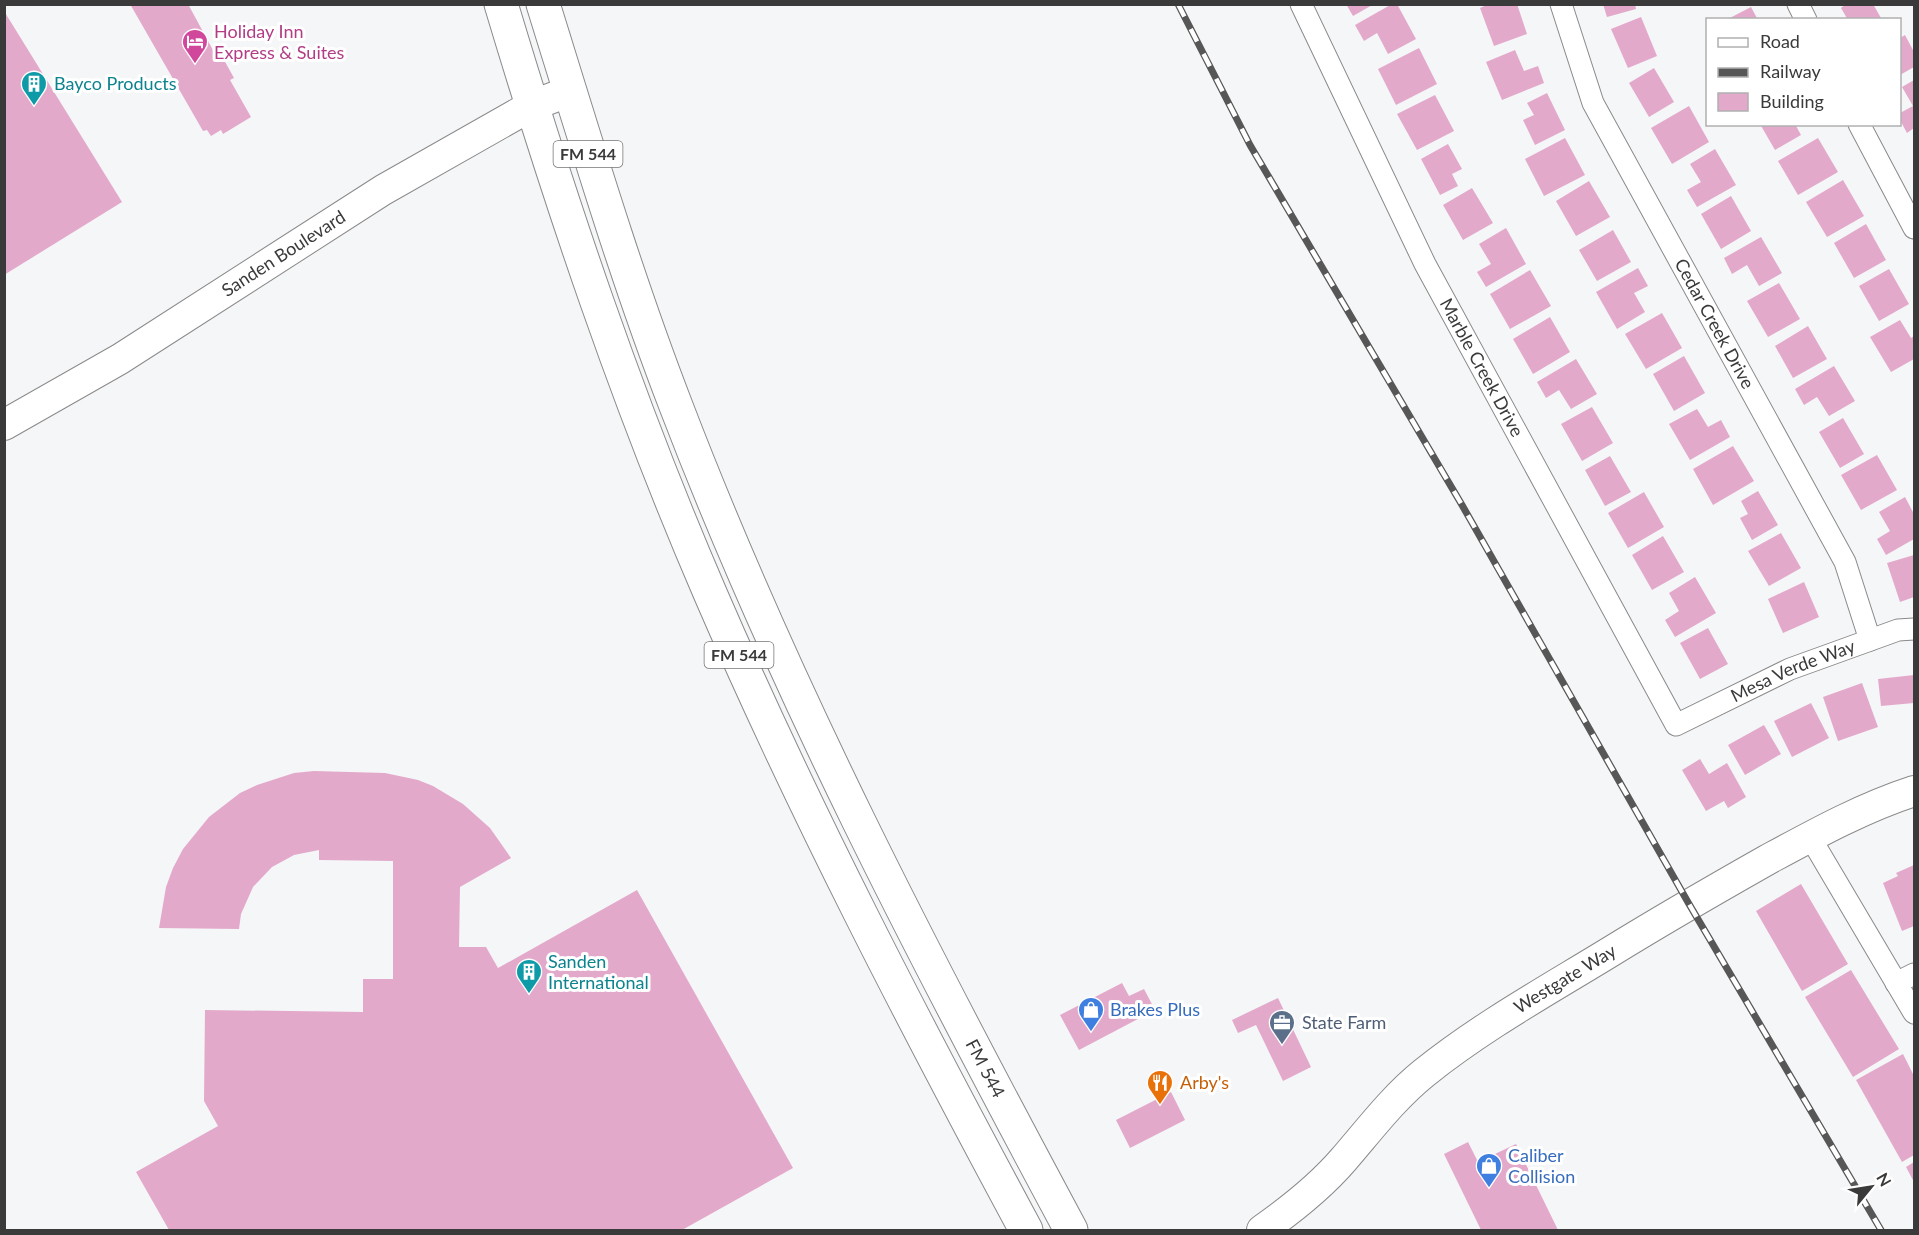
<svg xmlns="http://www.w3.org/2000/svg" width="1919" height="1235" font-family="Lato,sans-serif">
<rect width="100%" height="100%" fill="#f5f6f7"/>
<g fill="#e3a9cb">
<polygon points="130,4 188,4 214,52 218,49 234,78 230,80 251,117 223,134 221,130 211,136 207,130 203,131"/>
<polygon points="1346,4 1374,4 1353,16"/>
<polygon points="1392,4 1397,4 1416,39 1388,54 1377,33 1364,41 1355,25"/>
<polygon points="1489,4 1517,4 1527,34 1494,46 1480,8"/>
<polygon points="1603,4 1635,4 1636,9 1607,17"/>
<polygon points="1846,4 1873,4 1881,18 1848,20 1841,8"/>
<polygon points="1751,7 1758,20 1726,20"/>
<polygon points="4,11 122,202 4,275"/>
<polygon points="1641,17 1657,56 1628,68 1611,29"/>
<polygon points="1905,35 1914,52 1914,67 1900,75 1900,38"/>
<polygon points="1419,48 1437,84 1396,105 1378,69"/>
<polygon points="1515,50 1524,71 1538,66 1544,83 1502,100 1486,62"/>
<polygon points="1654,68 1674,102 1649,117 1629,83"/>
<polygon points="1914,80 1914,128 1907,133 1900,120 1900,113 1913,106 1902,87"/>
<polygon points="1547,93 1565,130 1535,145 1523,120 1534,115 1527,103"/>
<polygon points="1435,95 1454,131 1417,150 1397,114"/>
<polygon points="1689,106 1709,142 1672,164 1651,128"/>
<polygon points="1760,124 1795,124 1801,135 1775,150"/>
<polygon points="1565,138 1585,175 1544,196 1525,159"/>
<polygon points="1818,138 1838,172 1798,195 1778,161"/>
<polygon points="1448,144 1462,169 1452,174 1458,186 1440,195 1421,159"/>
<polygon points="1715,149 1736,185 1697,207 1687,190 1701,182 1690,164"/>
<polygon points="1843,180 1864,216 1827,237 1806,202"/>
<polygon points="1589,181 1610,217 1576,236 1556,201"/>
<polygon points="1472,188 1493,223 1463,240 1443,205"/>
<polygon points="1731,196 1751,231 1721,249 1701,214"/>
<polygon points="1866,224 1886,260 1854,278 1834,243"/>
<polygon points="1506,228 1526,264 1486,287 1477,272 1491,264 1479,244"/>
<polygon points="1613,230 1631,262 1597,281 1579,250"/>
<polygon points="1761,237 1782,273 1759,286 1747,265 1732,274 1724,258"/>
<polygon points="1638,268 1648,286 1634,293 1645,312 1617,329 1596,292"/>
<polygon points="1889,269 1909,304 1879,321 1859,286"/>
<polygon points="1530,270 1551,306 1510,329 1490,294"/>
<polygon points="1779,283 1800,319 1768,337 1747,301"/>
<polygon points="1662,313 1682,348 1646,369 1625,334"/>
<polygon points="1550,317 1570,352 1533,374 1513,339"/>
<polygon points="1900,320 1911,338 1914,336 1914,359 1891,372 1870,337"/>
<polygon points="1808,326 1827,359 1793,378 1775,346"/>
<polygon points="1684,356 1705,393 1674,411 1653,374"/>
<polygon points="1576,359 1597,394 1571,409 1559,390 1546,398 1537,382"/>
<polygon points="1834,366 1855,401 1829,416 1817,397 1804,405 1795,389"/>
<polygon points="1592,407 1613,443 1582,461 1561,424"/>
<polygon points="1697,409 1708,427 1721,420 1730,437 1690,460 1669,424"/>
<polygon points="1843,418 1864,454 1840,468 1819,432"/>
<polygon points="1733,446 1754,481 1713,505 1693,469"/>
<polygon points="1877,455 1897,490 1861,510 1841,475"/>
<polygon points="1610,456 1631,492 1605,506 1585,470"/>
<polygon points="1758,491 1778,525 1752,540 1740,518 1748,514 1741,501"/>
<polygon points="1644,492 1664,527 1628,548 1608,513"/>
<polygon points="1905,497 1914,514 1914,539 1886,555 1877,539 1890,531 1879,512"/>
<polygon points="1781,533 1801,568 1769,586 1748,551"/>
<polygon points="1663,536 1684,572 1652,590 1632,555"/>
<polygon points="1914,555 1914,597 1900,602 1887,563"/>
<polygon points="1695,577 1716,613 1675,637 1665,620 1679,611 1669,593"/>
<polygon points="1804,582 1819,617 1783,633 1768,599"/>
<polygon points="1708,628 1728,664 1700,679 1680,643"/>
<polygon points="1914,675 1914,703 1881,706 1878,679"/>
<polygon points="1862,683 1878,727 1838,741 1823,697"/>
<polygon points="1811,703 1829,738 1792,757 1774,721"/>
<polygon points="1764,725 1781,754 1745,775 1728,745"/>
<polygon points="1700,759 1709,774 1727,763 1746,797 1728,808 1724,801 1706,811 1682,770"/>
<polygon points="314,771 385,773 418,780 433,786 463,804 490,828 511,858 460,887 459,947 486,947 498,968 637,890 793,1168 682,1230 169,1230 136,1172 218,1126 204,1101 205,1010 363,1012 363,979 393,979 393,861 319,860 319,850 294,855 272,867 253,887 241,914 239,929 159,928 166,887 173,868 183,849 209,817 240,793 257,785 294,773"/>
<polygon points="1914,865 1914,926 1902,931 1883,883 1898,876 1896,873"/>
<polygon points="1801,884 1848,964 1802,991 1756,911"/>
<polygon points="1851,970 1899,1049 1853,1077 1805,997"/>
<polygon points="1122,983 1129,996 1144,989 1155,1010 1079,1050 1060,1015"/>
<polygon points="1278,998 1311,1067 1283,1081 1256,1025 1238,1033 1232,1020"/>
<polygon points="1903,1054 1914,1076 1914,1155 1902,1162 1856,1080"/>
<polygon points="1171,1092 1185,1120 1130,1148 1116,1120"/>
<polygon points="1468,1142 1478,1162 1516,1144 1558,1230 1481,1230 1444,1154"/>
<polygon points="1914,1162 1914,1182 1906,1167"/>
</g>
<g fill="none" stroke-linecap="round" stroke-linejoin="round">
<defs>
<g id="street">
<path id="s1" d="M1301,4L1425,264L1676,725L1790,669L1898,630L1914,629"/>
<path id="s2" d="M1561,4L1593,103L1845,562L1870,640"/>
<polyline points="1798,4 1806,20"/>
<polyline points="1859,124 1914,228"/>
<polyline points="1810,837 1914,1013"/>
<polyline points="1896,983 1914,974"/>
</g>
<g id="secondary">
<path id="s3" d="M4,425L120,359L383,190L531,106L570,91"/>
<path id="s4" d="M1262,1230C1292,1209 1320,1187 1344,1159C1370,1129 1393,1098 1424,1073C1481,1027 1548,990 1610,952C1662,920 1714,890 1767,860C1815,834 1862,808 1914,791"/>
</g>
<g id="primary">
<path d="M501,4C561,204 627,401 710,593C804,811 914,1022 1026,1230"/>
<path id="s5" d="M543,4C585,139 625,274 676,406C785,691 927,962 1071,1230"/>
</g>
</defs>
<use href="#street" stroke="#8a8a8b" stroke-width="23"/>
<use href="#secondary" stroke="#8a8a8b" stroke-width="32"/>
<use href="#primary" stroke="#8a8a8b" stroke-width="35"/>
<use href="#street" stroke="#fff" stroke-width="21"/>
<use href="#secondary" stroke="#fff" stroke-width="30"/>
<use href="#primary" stroke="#fff" stroke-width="33"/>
<defs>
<polyline id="rail" points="1178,4 1250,145 1462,505 1689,904 1881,1230"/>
</defs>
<use href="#rail" stroke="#575758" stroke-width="7"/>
<use href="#rail" stroke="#fff" stroke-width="4.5" stroke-dasharray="14" stroke-linecap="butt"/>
</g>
<defs>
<symbol id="hotel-pin" viewBox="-11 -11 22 30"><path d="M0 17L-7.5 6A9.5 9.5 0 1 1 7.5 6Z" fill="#d1479c" stroke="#fff"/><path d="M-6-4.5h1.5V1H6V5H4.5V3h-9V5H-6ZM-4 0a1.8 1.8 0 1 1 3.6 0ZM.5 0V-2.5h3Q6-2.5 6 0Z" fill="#fff"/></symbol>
<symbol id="building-pin" viewBox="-11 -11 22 30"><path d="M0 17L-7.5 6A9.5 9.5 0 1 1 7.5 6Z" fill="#0f9aa8" stroke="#fff"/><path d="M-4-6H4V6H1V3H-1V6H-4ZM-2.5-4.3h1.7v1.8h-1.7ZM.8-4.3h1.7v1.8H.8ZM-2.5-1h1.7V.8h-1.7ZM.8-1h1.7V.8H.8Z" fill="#fff"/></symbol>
<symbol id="shop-pin" viewBox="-11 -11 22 30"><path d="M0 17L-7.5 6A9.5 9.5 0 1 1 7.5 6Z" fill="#3f7fe0" stroke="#fff"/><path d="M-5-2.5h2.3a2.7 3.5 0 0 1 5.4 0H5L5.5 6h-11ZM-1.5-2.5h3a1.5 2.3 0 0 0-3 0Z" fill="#fff"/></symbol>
<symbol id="office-pin" viewBox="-11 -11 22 30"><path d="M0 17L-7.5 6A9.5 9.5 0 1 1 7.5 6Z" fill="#5c6f8a" stroke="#fff"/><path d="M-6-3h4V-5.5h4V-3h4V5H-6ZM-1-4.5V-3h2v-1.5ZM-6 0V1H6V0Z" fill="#fff"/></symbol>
<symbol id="restaurant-pin" viewBox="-11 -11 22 30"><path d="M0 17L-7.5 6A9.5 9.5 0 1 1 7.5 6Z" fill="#e8710a" stroke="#fff"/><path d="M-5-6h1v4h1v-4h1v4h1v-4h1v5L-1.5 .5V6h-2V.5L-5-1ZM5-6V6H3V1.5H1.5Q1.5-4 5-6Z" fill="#fff"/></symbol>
</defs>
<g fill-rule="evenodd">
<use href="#hotel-pin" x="180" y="27" width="30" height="40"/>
<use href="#building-pin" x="19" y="69" width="30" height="40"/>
<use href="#building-pin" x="514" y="957" width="30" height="40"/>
<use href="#shop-pin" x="1076" y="995" width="30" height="40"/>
<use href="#office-pin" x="1267" y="1008" width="30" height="40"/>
<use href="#restaurant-pin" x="1145" y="1068" width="30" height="40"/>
<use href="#shop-pin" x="1474" y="1151" width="30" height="40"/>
</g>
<g text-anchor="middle" stroke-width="6" stroke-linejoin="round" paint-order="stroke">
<g fill="#fff" stroke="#757576" stroke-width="1.5">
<rect x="553.5" y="141" width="69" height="26" rx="4.5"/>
<rect x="704.5" y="642" width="69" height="26" rx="4.5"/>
</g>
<g font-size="16" font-weight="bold" fill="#3a3a3b">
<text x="588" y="160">FM 544</text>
<text x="739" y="661">FM 544</text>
</g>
<g font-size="18" fill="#b23c85" stroke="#fff" text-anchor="start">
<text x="214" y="38">Holiday Inn<tspan x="214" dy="21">Express &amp; Suites</tspan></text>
</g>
<g font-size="18" fill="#0d838f" stroke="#fff" text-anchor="start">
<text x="54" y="90">Bayco Products</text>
<text x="548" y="968">Sanden<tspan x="548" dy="21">International</tspan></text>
</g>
<g font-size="18" fill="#3a3a3b" stroke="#fff">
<text dy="6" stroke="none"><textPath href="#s3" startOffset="328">Sanden Boulevard</textPath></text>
<text dy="6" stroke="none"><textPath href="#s2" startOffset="356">Cedar Creek Drive</textPath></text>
<text dy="6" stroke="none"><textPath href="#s1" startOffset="406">Marble Creek Drive</textPath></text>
<text dy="6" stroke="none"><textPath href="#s1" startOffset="942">Mesa Verde Way</textPath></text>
<text dy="6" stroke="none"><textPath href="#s4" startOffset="396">Westgate Way</textPath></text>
<text dy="6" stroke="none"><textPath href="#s5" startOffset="1155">FM 544</textPath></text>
</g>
<g font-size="18" fill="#366cbe" stroke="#fff" text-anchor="start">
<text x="1110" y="1016">Brakes Plus</text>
<text x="1508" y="1162">Caliber<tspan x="1508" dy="21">Collision</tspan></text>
</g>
<g font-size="18" fill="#4e5e75" stroke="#fff" text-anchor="start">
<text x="1302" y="1029">State Farm</text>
</g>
<g font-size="18" fill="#c56008" stroke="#fff" text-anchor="start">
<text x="1180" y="1089">Arby's</text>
</g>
</g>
<rect width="1919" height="1235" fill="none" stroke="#3a3a3b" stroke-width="12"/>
<rect x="1706" y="18" width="195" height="108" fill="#ffffff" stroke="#b0b0b1" stroke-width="1.5"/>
<rect x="1718" y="38" width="30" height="9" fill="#ffffff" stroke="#b0b0b1" stroke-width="1.5"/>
<text x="1760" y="48" font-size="18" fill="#3a3a3b">Road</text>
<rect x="1718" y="68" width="30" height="9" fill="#575758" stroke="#b0b0b1" stroke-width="1.5"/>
<text x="1760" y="78" font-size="18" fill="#3a3a3b">Railway</text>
<rect x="1718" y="93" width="30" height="18" fill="#e3a9cb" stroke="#b0b0b1" stroke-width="1.5"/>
<text x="1760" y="108" font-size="18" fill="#3a3a3b">Building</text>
<g transform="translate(1871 1187) rotate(60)" stroke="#ffffff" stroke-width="4.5" paint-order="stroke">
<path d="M0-4.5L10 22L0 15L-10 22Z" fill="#3a3a3b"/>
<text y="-9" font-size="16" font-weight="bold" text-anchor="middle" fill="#3a3a3b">N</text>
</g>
</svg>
